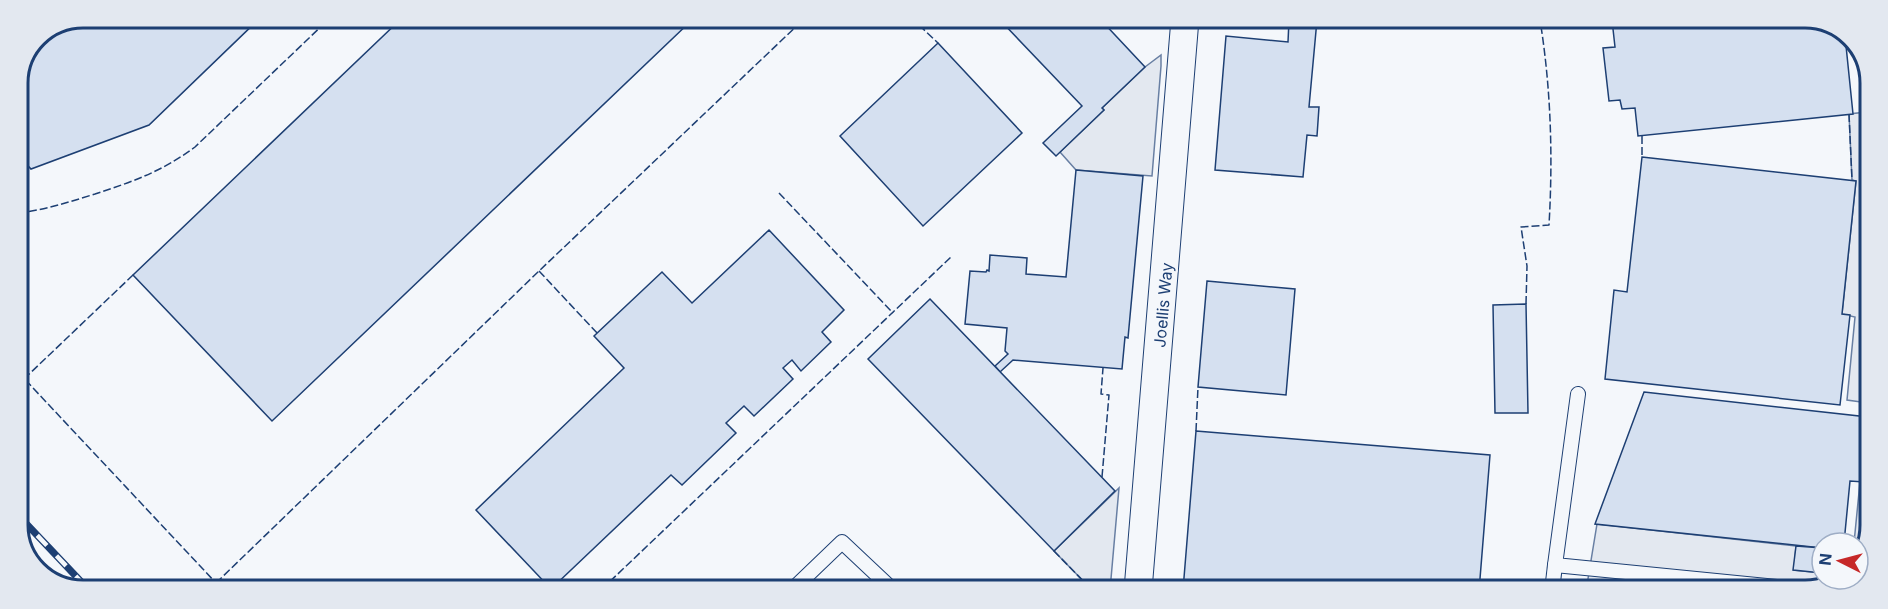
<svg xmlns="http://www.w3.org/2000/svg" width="1888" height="609" font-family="Inter,sans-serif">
<rect width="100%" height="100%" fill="#f4f7fb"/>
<g fill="#e3e8f0" stroke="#687fa3" stroke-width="1.5">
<polygon points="1161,55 1161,66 1152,176 1076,170 1060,152 1104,110 1102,108 1145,67"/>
<polygon points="1861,55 1870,79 1868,403 1847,400 1855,317 1842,314 1856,181 1852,180 1849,114 1866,112"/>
<polygon points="1860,482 1868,483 1868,543 1858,557 1858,543 1854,543"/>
<polygon points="1119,488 1110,590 1092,590 1054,551"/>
<polygon points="1597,524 1796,546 1794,570 1822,573 1822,579 1839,579 1805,591 1586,591"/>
</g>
<g fill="#d5e0f0" stroke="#1d3f73" stroke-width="1.5">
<polygon points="84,18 260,18 149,125 31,169 18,155 18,83 37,37"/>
<polygon points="402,18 693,19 272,421 133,275"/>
<polygon points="999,19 1100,19 1145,67 1102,108 1104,110 1056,156 1043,143 1082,106"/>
<polygon points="1289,20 1317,20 1309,107 1319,107 1317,136 1307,135 1303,177 1215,170 1226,36 1288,42"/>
<polygon points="1612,20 1822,20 1845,36 1853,114 1638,136 1635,108 1622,109 1620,100 1609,101 1603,48 1615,47"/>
<polygon points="938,43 1022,133 923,226 840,136"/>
<polygon points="1642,157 1856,181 1842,314 1850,315 1840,405 1605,379 1614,290 1627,292"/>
<polygon points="1076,170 1143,176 1128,338 1125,337 1122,369 1013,360 1000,372 995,366 1008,354 1005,351 1007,328 965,324 970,271 986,272 987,270 989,271 990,255 1027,258 1026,274 1066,277"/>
<polygon points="769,230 844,310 822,332 831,342 801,371 792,360 783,368 793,379 754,416 744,406 726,423 736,433 682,485 671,475 551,589 476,510 624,368 594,336 662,272 692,303"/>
<polygon points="1207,281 1295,289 1286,395 1198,387"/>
<polygon points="930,299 1115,491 1054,551 868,359"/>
<polygon points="1526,304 1528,413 1495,413 1493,305"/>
<polygon points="1644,392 1868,417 1868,441 1864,482 1850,481 1844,543 1822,543 1822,548 1595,524"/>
<polygon points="1196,431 1490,455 1479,591 1183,590"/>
<polygon points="1796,546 1822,548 1822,573 1793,570"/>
</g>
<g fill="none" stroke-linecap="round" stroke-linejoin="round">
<defs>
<g id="lane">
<polyline points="1578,394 1555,565 1807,590"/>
<polyline points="792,590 842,542 893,590"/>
<polyline points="1552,591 1555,565"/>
</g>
<polyline id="street" points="1138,590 1185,19"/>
</defs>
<use href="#lane" stroke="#1d3f73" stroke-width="16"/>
<use href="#street" stroke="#1d3f73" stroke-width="29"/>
<use href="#lane" stroke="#f4f7fb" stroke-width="14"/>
<use href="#street" stroke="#f4f7fb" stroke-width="27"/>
<defs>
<polyline id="rail" points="18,515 88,589"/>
</defs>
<use href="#rail" stroke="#1d3f73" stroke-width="7"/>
<use href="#rail" stroke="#f4f7fb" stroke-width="4.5" stroke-dasharray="14" stroke-linecap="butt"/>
<g stroke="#1d3f73" stroke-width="1.5" stroke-dasharray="8 3" stroke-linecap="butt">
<polyline points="910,19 920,26 938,43"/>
<polyline points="1849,114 1852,180"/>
<polyline points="1642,136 1642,157"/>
<polyline points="779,193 893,313"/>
<path d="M18,213C45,210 69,202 95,194C134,181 161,172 195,147L330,18"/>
<polyline points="539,271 598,334"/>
<path d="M1526,304L1527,266L1521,227L1549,225C1553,157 1551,88 1540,20"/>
<polyline points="18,372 216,583 219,586 216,589"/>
<polyline points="24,379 133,275"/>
<polyline points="1196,431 1198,387"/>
<polyline points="1102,477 1109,395 1101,394 1103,368"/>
<polyline points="1054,551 1092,590"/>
<polyline points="216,583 539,271 804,19"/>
<polyline points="602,589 952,256"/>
</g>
</g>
<g text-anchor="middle" stroke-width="4.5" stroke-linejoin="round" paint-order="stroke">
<g font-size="16" fill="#1d3f73" stroke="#f4f7fb">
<text transform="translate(1163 305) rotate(-85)" y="6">Joellis Way</text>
</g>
</g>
<path d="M0 0H1888V609H0ZM83 28H1805A55 55 0 0 1 1860 83V525A55 55 0 0 1 1805 580H83A55 55 0 0 1 28 525V83A55 55 0 0 1 83 28Z" fill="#e3e8f0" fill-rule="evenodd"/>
<path fill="none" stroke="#1d3f73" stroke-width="3" d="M83 28H1805A55 55 0 0 1 1860 83V525A55 55 0 0 1 1805 580H83A55 55 0 0 1 28 525V83A55 55 0 0 1 83 28Z"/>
<g transform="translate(1840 561) rotate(276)"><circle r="28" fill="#f4f7fb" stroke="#9eadc5" stroke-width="1.5"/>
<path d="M0-4.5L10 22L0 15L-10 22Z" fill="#c62828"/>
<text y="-9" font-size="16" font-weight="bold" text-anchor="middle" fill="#1d3f73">N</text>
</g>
</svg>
